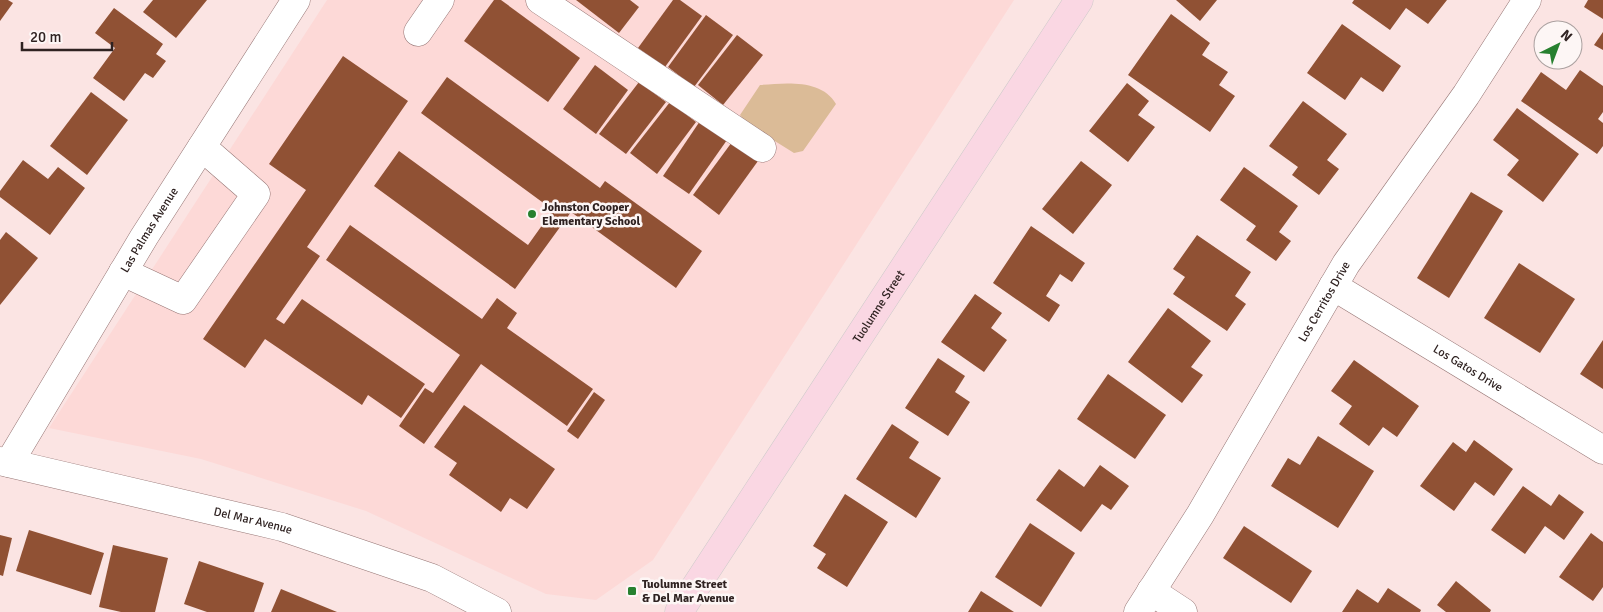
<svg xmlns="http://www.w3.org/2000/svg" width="1603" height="612" font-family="Signika,sans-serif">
<rect width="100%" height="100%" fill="#fbe4e3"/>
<polygon fill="#fdd9d7" points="327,0 1014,0 653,560 596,600 546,594 366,511 201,459 49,428"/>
<path fill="#dbbb97" d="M760,85C786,83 822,79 836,104L803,151L794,153L746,123L740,115Z"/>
<g fill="#905134">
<polygon points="0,0 8,0 13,3 0,21"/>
<polygon points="153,0 207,0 176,38 143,12"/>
<polygon points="494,0 501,0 580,58 548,102 464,41"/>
<polygon points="576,0 630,0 639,7 619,33"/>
<polygon points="673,0 680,0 702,16 665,67 638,48"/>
<polygon points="1176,0 1217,0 1200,21"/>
<polygon points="1354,0 1447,0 1428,24 1406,8 1390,30 1352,3"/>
<polygon points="1588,0 1603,0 1603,19 1584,7"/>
<polygon points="114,8 163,44 156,54 166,61 153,78 145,73 124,101 93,78 115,48 95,33"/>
<polygon points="1171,14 1210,43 1202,55 1228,72 1219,85 1235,96 1210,132 1128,75"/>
<polygon points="706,15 733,35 694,87 668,67"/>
<polygon points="1342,24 1401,66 1383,92 1361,77 1345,100 1307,73"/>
<polygon points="1603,32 1603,50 1594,45"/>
<polygon points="737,35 763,55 723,105 698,85"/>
<polygon points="343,56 408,101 307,247 320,256 276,319 284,324 302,299 425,384 401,418 368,395 362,405 265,339 245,368 203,339 306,190 269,164"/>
<polygon points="595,65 628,90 596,134 563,109"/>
<polygon points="1580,70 1603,86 1603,112 1598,119 1603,123 1603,146 1597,154 1521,101 1541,72 1566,90"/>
<polygon points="447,77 600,188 605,181 702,251 676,288 571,212 515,289 374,186 399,151 528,245 553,210 421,113"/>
<polygon points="639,82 666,102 626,154 599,134"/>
<polygon points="1127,83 1149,101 1138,115 1155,127 1128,162 1089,131"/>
<polygon points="91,92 128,120 87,175 50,146"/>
<polygon points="1303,101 1347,134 1327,160 1339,169 1319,195 1292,175 1298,167 1269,146"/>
<polygon points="670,102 696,122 657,174 630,153"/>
<polygon points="1517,108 1579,154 1543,202 1507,175 1519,160 1493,140"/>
<polygon points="700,121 727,140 689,194 663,176"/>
<polygon points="732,142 758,161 719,215 693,195"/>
<polygon points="23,160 48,179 58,167 85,188 50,235 0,197 0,191"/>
<polygon points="1081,161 1112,185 1073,234 1042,209"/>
<polygon points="1244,167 1298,206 1279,232 1291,241 1276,261 1246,240 1256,226 1220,200"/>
<polygon points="1471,192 1503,211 1449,298 1417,278"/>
<polygon points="350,225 482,319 497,298 517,313 507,328 593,389 567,426 481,364 424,444 399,426 425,388 433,393 460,355 326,260"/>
<polygon points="1031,226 1085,263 1072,282 1060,274 1046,296 1060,305 1049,322 993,283"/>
<polygon points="6,232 38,258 0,305 0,240"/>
<polygon points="1197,235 1251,272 1235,296 1246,304 1227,331 1173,294 1185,277 1173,269"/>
<polygon points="1519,263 1575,299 1540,353 1484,318"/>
<polygon points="975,294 1002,313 991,328 1007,340 984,372 941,342"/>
<polygon points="1168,308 1211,341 1191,367 1203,375 1182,403 1128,362"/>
<polygon points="1603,340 1603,389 1580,374"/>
<polygon points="938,358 965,376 955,392 970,402 948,436 905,408"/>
<polygon points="1354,360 1419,406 1397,437 1383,427 1369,446 1339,424 1352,406 1331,391"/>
<polygon points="1108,374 1166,415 1135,459 1077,419"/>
<polygon points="594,392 605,400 578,439 567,431"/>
<polygon points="464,405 555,469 527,509 510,498 501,512 449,475 457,463 434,447"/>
<polygon points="892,424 919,442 909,458 941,478 916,518 856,479"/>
<polygon points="1318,436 1374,471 1338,528 1271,486 1288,458 1300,465"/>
<polygon points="1474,440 1513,469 1494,496 1475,482 1454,511 1420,486 1453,442 1466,452"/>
<polygon points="1100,465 1129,486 1111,510 1102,504 1081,532 1036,500 1059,469 1084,487"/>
<polygon points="1523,486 1551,506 1559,494 1584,512 1564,540 1545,526 1525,554 1491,530"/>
<polygon points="845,494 888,522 847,587 817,568 826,554 813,546"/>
<polygon points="1030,523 1075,553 1041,607 995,577"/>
<polygon points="1244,526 1312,571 1291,603 1223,558"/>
<polygon points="29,530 104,553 91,595 16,571"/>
<polygon points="1591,533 1603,542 1603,587 1593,601 1559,577"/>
<polygon points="0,535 12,538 3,576 0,575"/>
<polygon points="113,545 168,558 155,612 121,612 99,607"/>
<polygon points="199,561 264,583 254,612 207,612 184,604"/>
<polygon points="1456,581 1491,610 1490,612 1446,612 1437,605"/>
<polygon points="1388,588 1421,610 1420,612 1342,612 1357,589 1378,603"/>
<polygon points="281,589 337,612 271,612"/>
<polygon points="981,591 1014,612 968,612"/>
</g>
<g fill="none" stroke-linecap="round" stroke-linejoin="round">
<defs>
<g id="minor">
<polyline points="540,0 762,148"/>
<polyline points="418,32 440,0"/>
<polyline points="123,272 183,300 256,194 202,147"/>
<path id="s1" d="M1333,286L1603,450"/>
<path id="s2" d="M0,461L282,527L432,578L497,612"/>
<path id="s3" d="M9,463L144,237L296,0"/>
<polyline points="1151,591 1183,612"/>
<path id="s4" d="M1138,612L1200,515L1346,264L1466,95L1527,0"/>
</g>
<g id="major">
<path id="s5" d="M679,612L1079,0"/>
</g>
</defs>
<use href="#minor" stroke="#967675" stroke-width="29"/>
<use href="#major" stroke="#cdcaca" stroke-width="29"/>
<use href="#minor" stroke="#fff" stroke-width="28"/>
<use href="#major" stroke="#fad7e3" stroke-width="28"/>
</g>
<g fill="#27802f" stroke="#fdf6f5" stroke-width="2">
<circle cx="532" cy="214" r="5"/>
<rect x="627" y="586" width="10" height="10" rx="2.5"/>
</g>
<g text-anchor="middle" stroke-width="5" stroke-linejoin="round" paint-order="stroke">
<g font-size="12" font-weight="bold" fill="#2f2221" stroke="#fdf6f5" text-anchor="start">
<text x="542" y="211">Johnston Cooper<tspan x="542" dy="14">Elementary School</tspan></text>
<text x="642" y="588">Tuolumne Street<tspan x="642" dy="14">&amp; Del Mar Avenue</tspan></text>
</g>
<g font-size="12" fill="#2f2221" stroke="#fdf6f5">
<text dy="4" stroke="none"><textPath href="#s3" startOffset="272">Las Palmas Avenue</textPath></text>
<text dy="4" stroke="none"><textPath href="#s4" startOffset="362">Los Cerritos Drive</textPath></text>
<text dy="4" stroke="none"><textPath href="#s5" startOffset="365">Tuolumne Street</textPath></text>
<text dy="4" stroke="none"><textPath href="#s1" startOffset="158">Los Gatos Drive</textPath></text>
<text dy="4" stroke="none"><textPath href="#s2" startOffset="260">Del Mar Avenue</textPath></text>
</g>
</g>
<g transform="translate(1558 45) rotate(42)"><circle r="24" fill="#fdf6f5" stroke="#aba1a0"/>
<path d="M0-4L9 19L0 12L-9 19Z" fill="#27802f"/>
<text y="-8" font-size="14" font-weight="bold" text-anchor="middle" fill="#2f2221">N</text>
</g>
<path d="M22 42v8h90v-8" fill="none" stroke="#2f2221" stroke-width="2.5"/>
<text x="30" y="42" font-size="15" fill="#2f2221" stroke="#fdf6f5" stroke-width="4" paint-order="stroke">20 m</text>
</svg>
